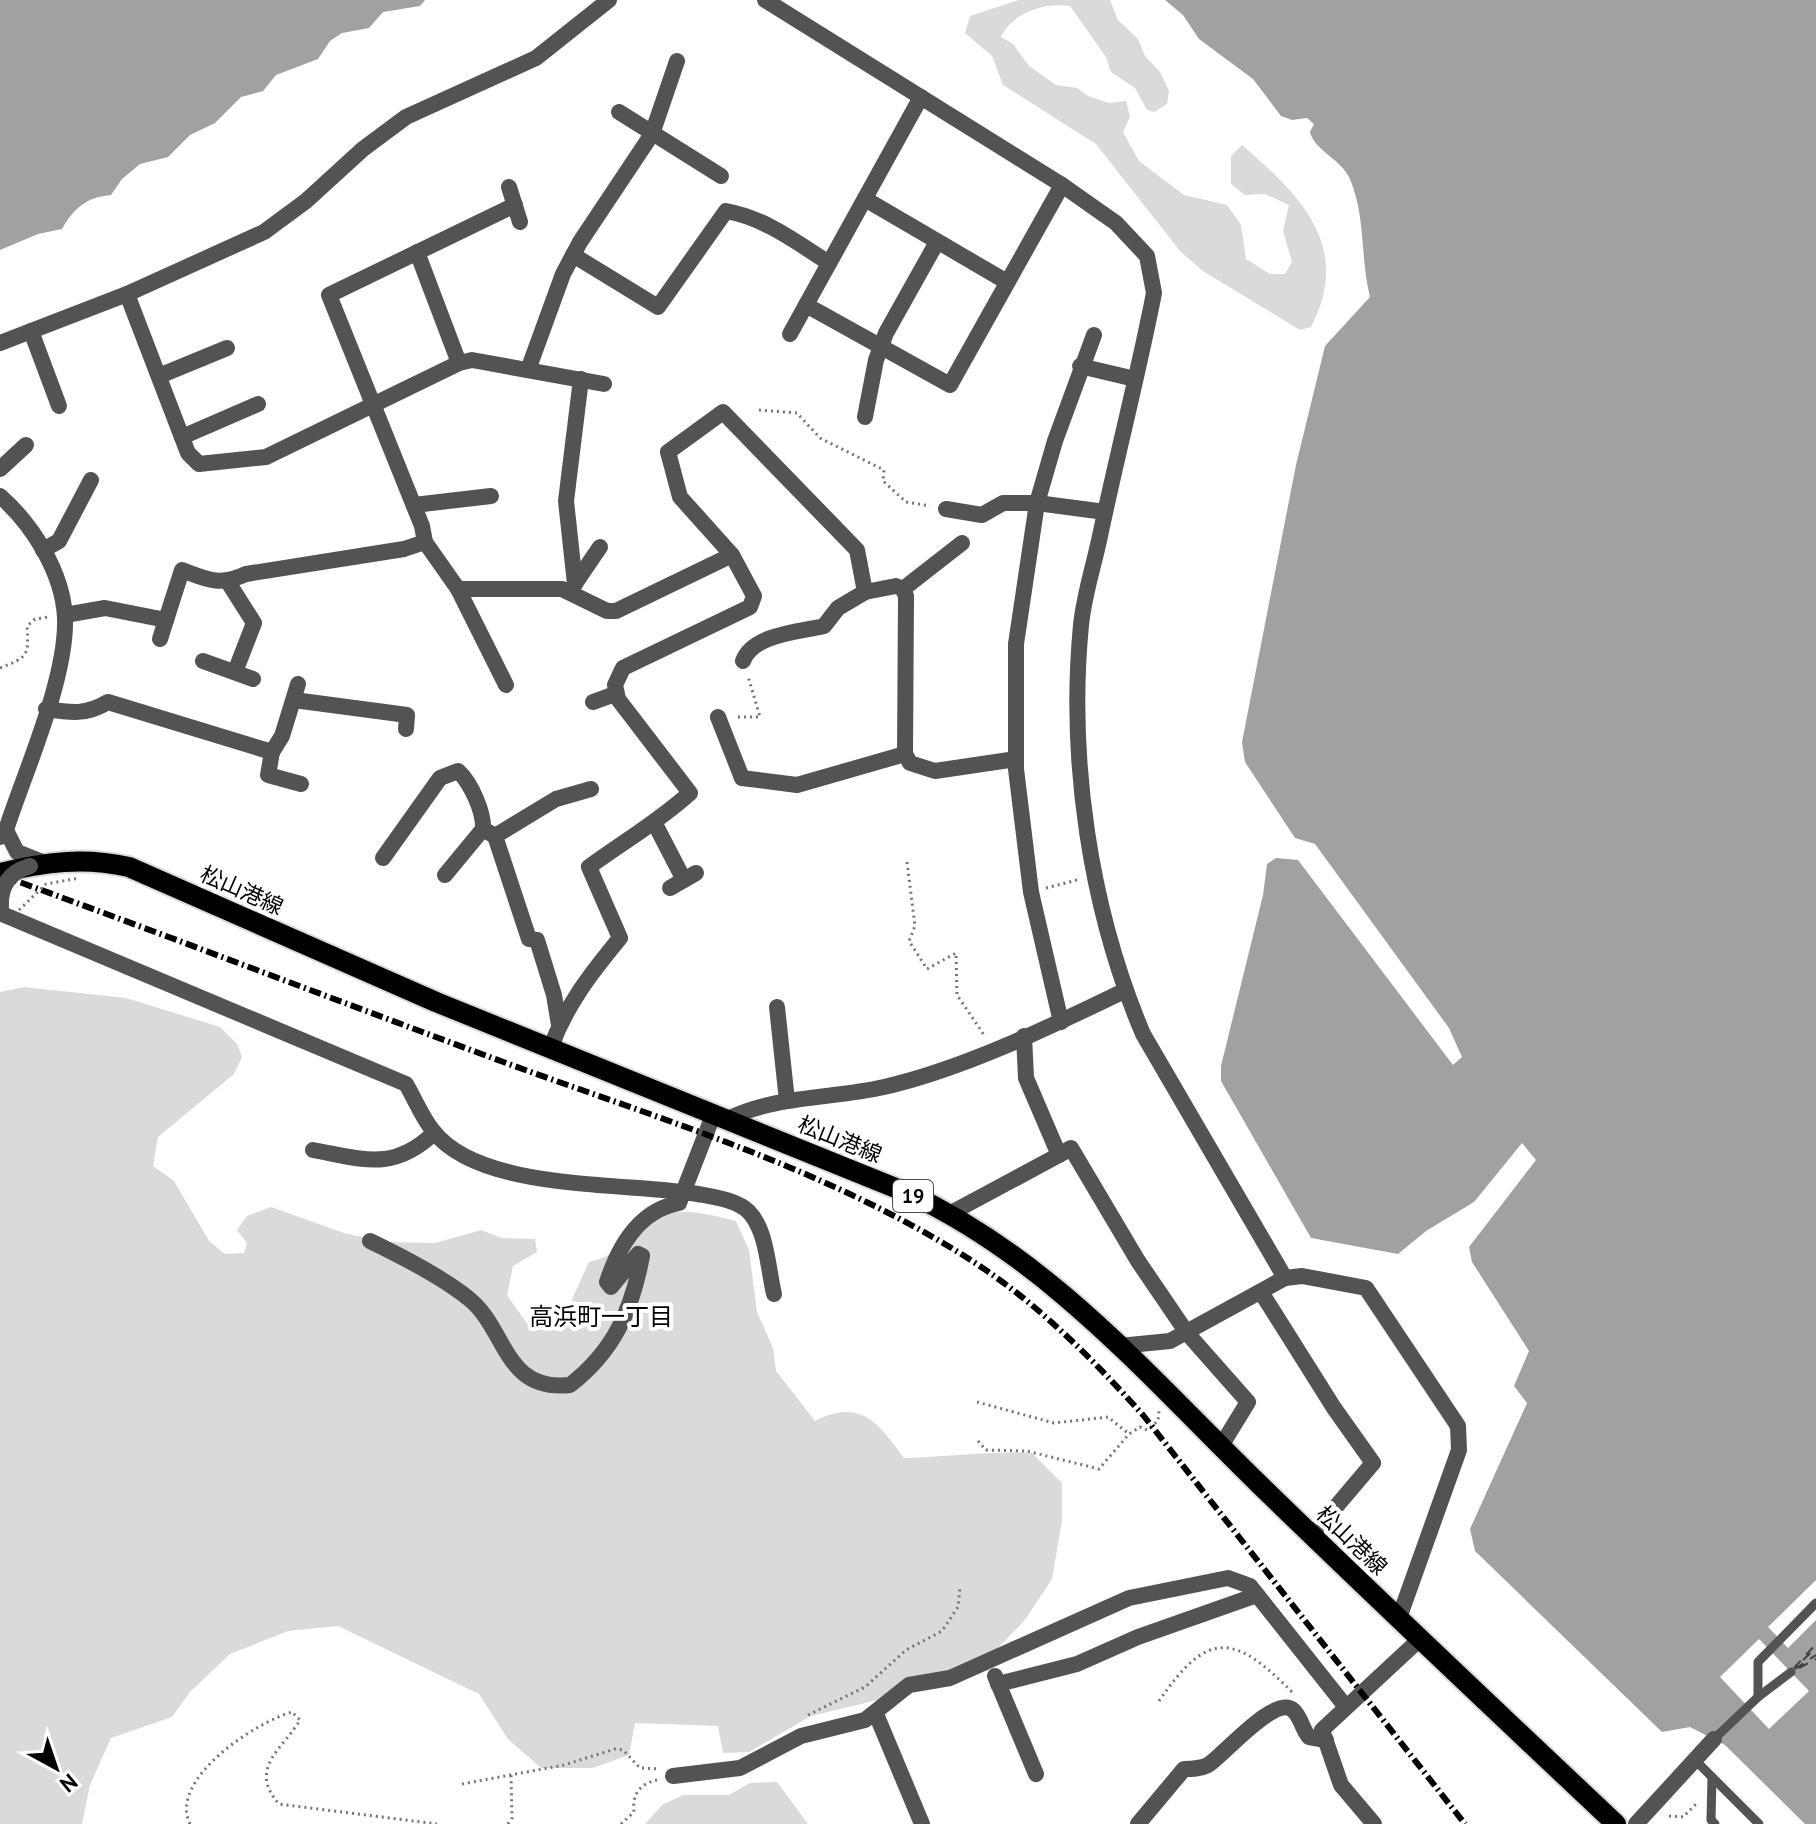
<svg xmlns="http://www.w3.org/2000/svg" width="1816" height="1824" font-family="'PT Sans','Noto Sans JP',sans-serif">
<rect width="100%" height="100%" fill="#fff"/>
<g fill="#dadada">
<path d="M1019,0H1110L1118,20L1138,39L1145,56L1160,72L1169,91L1167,104L1154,112L1147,110L1135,88L1111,72L1106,57L1070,6C1044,2 1012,13 1001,37L1013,44L1029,66L1056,85L1077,88L1088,96L1109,103L1126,101L1130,117L1123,132L1139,161L1184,195L1227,205L1241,225L1246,259L1270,274H1285L1292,262L1283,231L1289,205L1265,194L1245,195L1231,184V156L1242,145C1300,195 1353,246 1311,327L1300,330L1203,271L1180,251L1096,144L1003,85L992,56L965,33L970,16Z"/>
<path d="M24,987L126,998L220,1027L237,1044L242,1057L234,1074L158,1137L153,1166L174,1181L209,1241L225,1254L244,1253L247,1243L237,1230L247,1216L271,1207L344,1233L385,1242L435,1243L481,1230L502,1238L535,1239L537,1252L513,1266L507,1295L533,1332L568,1308L589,1262C623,1255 619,1238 643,1222C671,1204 707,1214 736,1221L749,1250L757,1312L773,1348L776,1371L815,1421C861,1398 878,1423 904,1458C948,1457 989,1451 1032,1453L1062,1483V1521L1052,1579L1024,1621L979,1667L928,1688L811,1716L749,1752L723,1753L718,1726L635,1723L629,1755L593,1768H541L508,1739L479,1694L338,1626L288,1631L230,1654L190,1692L172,1717L111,1738L90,1785L82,1824H0V992Z"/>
<polygon points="777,1782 808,1824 645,1824 662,1805 683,1795 729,1795 750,1783"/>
</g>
<g fill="#a1a1a1">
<path d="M0,0H425L420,6L383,12L369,28L342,33L330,41L318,59L276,75L263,91L241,97L215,123L190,135L168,157L140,164L122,179L111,195C87,197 74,208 62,229L38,234L0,250Z"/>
<path d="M1165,0H1816V1824H1805L1725,1745L1690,1727L1662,1732L1475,1551L1470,1529L1527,1403L1514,1386L1529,1351L1472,1262L1469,1247L1536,1160L1522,1143L1474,1202L1426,1231L1398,1254L1311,1238L1221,1081V1066L1263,895L1267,864L1276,858L1298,860L1453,1065L1462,1057L1449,1028L1315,844L1295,838L1245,762L1242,742L1296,465L1325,346L1370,297C1360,257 1366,217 1350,179C1341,159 1314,150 1310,132L1314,124L1307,118L1292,120L1281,116L1253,79L1199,39L1183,15Z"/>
</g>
<g fill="#fff">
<polygon points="1816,1580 1816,1620 1788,1648 1768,1627"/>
<polygon points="1759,1639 1809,1691 1769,1729 1720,1677"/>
</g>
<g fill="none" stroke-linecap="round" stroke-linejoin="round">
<g stroke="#424242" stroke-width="2" stroke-dasharray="10 8" stroke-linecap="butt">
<polyline points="1803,1660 1816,1648"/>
<polyline points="1794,1668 1816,1644"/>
<polyline points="1799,1668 1816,1659"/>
<polyline points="1795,1669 1816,1655"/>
</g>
<defs>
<path id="primary" d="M0,873C45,862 83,857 129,867L436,1002L908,1193C1050,1259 1150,1378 1260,1485C1378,1600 1497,1712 1616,1824"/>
</defs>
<use href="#primary" stroke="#dbdbdb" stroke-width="24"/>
<g stroke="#757575" stroke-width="3" stroke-dasharray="2 4" stroke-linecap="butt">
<polyline points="759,410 797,413 820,438 884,470 883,481 906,502 930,506"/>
<path d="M0,668C28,657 29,656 27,626L35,619L49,617"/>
<polyline points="738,717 760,717 748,676"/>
<polyline points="907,862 915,926 909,941 927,969 956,953 957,995 984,1035"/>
<polyline points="1046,888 1077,880"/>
<polyline points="977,1402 1054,1423 1108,1417 1129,1434"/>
<polyline points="978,1441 986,1450 1027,1451 1099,1469 1129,1434 1140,1427 1147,1430 1158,1421 1159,1411"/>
<path d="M1159,1701C1207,1631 1233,1632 1292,1692"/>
<polyline points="808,1715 865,1687 906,1650 942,1631 958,1607 960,1588"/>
<polyline points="462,1784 564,1765 615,1749 623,1750 640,1768 659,1769"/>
<polyline points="1669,1816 1683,1817 1698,1802"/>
<path d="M190,1824C168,1779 256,1722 292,1712L300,1720C284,1748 247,1768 279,1804L437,1824"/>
<polyline points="508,1824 512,1818 511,1775"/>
<path d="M621,1824L634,1812C632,1795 639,1784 657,1780"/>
</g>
<g stroke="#535353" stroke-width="9">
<polyline points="1758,1697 1758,1662 1816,1603"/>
<polyline points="1714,1739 1758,1697 1791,1672"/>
<polyline points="1695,1760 1759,1824"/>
<polyline points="1712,1777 1711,1820 1715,1824"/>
</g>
<g stroke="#535353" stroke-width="16">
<path d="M765,0L1062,185L1116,223L1147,256L1154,293C1138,375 1117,455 1100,536C1094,565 1084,595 1081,625C1068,760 1090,909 1143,1034L1285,1278"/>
<polyline points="921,97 806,305 950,385 1062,185"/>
<polyline points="619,112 721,176"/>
<polyline points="509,187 520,222"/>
<polyline points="865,199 1007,282"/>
<path d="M515,205L329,295L422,526L425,542L458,589H562L607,611H616L732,555L754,596L750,607L623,668L615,685L618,699L690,793C658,822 623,842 589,867L620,938C592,972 566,1005 551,1047"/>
<polyline points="417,252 459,363"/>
<path d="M573,255L658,307L726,211C765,218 796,242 829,263"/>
<polyline points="127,294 188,453 199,464 266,457 459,363 472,360 604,384"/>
<polyline points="31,331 59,406"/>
<polyline points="790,334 806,305"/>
<polyline points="0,343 127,294 264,232 306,201 363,149 406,117 536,58 609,0"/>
<polyline points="1080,366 1135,379"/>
<polyline points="528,370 563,274 580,242 652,134 677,61"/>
<polyline points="159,376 227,348"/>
<polyline points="865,417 876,360 886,333 937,242"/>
<polyline points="182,437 258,404"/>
<polyline points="0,469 26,445"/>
<path d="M0,496C33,525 63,573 65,618C67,679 25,771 6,830L0,837"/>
<polyline points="414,505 491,496"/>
<polyline points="946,509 982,515 1003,503 1037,503 1105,512"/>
<polyline points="43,550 59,541 91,480"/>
<polyline points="732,555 680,497 668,452 723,412 857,550 865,592 896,586 903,589 906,596 905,754 910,763 935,771 1016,759"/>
<polyline points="228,582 254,623 235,672"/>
<polyline points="575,584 566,501 581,379"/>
<polyline points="572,588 600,547"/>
<polyline points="458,589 506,685"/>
<polyline points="903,589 962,543"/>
<path d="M65,615L105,608L166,620L182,570C208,580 220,586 246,574L404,549L425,542"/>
<polyline points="160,639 166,620"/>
<polyline points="203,661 253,679"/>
<path d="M743,661C753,634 800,632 824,626L838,608L865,592"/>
<polyline points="294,700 407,715 406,729"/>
<polyline points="593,702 615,694"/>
<path d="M46,709C72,713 86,715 108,702L272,752L282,736L298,684"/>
<polyline points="718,717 742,778 797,785 905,754"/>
<polyline points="272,752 268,775 301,784"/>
<polyline points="655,824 684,880"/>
<polyline points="6,830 17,852 42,862"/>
<path d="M383,858L440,778L458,771C471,783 484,812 483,829L495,836"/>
<polyline points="445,875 483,829"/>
<polyline points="670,888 696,873"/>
<path d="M0,913L406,1084C415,1099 422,1118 434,1132C482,1192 628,1182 698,1194C714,1197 737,1200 749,1212C767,1231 768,1269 774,1294"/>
<polyline points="777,1007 787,1101"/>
<polyline points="1061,1022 1031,892 1016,769 1016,644 1037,503 1055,441 1094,335"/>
<polyline points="559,1025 554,995 537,940 529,939 495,836 556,799 591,789"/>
<polyline points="1024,1036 1026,1078 1059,1155 1071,1148 1138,1261 1187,1333 1248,1402 1221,1446"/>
<path d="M728,1119C777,1095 832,1099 884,1087C963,1069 1052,1026 1124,991"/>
<path d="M313,1150C363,1159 393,1172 434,1133"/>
<polyline points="951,1213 1059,1155"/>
<path d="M370,1241C401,1256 442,1277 468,1298C507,1328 503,1392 570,1385C614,1351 632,1310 642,1256L638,1254L611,1287L607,1282C619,1245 640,1210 679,1203L714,1113"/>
<polyline points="1261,1292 1334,1408 1373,1463 1312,1535"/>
<polyline points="1119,1346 1170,1341 1285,1278 1302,1276 1366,1288 1458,1426 1459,1450 1399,1618"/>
<polyline points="995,1676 1036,1774"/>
<polyline points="998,1684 1077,1664 1138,1637 1257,1595"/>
<polyline points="876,1714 922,1824"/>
<polyline points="673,1776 740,1768 801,1736 865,1720 909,1685 950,1678 1129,1598 1228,1578 1250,1586 1346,1707"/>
<path d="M1138,1824L1184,1769C1192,1769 1200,1769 1208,1765C1222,1757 1275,1694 1293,1710C1301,1717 1302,1729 1309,1737L1326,1740"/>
<polyline points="1374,1824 1341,1785 1322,1730 1420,1639"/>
</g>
<polyline stroke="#535353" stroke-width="16" points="1636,1824 1714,1739"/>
<use href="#primary" stroke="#000" stroke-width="20"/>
<path stroke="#000" stroke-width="6" stroke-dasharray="12 4 2 4" stroke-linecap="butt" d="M0,875C163,934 325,996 487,1056C649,1116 820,1165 966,1257C1033,1299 1090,1356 1143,1415L1465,1824"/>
<polyline stroke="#757575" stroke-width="3" stroke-dasharray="2 4" stroke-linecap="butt" points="19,910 46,884 80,878"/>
<path stroke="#535353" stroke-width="16" d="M1,907C0,885 10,872 30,866"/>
</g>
<g text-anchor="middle" stroke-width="8" stroke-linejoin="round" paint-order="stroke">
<rect fill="#fff" stroke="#4c4c4c" stroke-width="2" x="893" y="1180" width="40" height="32" rx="6"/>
<g font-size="20" font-weight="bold" fill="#000">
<text x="913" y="1203">19</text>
</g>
<g font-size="22" fill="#000" stroke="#fff">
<text transform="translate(242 890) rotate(24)" y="8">松山港線</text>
<text transform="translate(840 1139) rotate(22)" y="8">松山港線</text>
<text transform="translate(1352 1540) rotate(44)" y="8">松山港線</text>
</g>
<g font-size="24" fill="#000" stroke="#fff">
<text x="601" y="1325">高浜町一丁目</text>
</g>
</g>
<g transform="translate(56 1768) rotate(140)" stroke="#ffffff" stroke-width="6" paint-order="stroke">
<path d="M0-6L14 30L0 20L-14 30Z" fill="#000000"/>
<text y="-12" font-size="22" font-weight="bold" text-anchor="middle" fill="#000000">N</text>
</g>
</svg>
